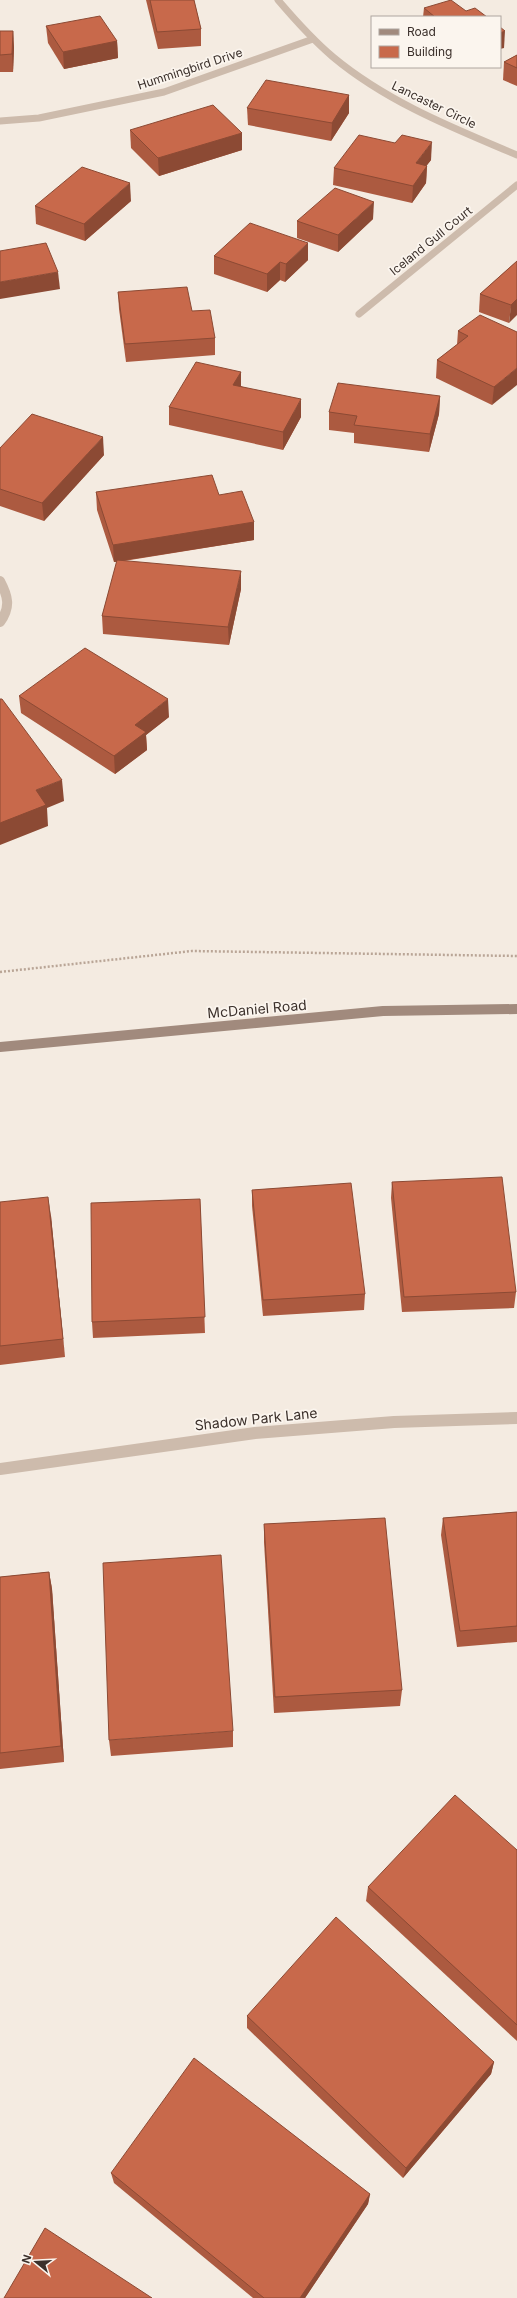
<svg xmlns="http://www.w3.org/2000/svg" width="517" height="2298" font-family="Inter,sans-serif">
<rect width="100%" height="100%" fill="#f4ebe1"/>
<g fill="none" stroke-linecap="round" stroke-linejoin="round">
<polyline stroke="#b9a596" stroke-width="2.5" stroke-dasharray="2 2" stroke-linecap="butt" points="0,972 192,951 517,956"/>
<g stroke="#cdbbac" stroke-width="7">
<path d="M278,0C295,20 313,40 333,57C387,102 453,128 517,155"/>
<polyline points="0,121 39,118 164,92 313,39"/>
<polyline points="359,314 517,185"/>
</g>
<path stroke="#cdbbac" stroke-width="10" d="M0,581C8,596 11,607 0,622"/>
<polyline stroke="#cdbbac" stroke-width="12" points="0,1469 255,1433 394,1422 517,1418"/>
<polyline stroke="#a18a7d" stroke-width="10" points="0,1047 383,1011 517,1009"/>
</g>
<g fill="#ac5a40">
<polygon points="146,0 194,0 201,29 201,46 158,49"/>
<polygon points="424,8 466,11 487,17 423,17"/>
<polygon points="46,26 117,41 118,58 64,69 48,43"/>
<polygon points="0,31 13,31 14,48 13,72 0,72"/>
<polygon points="517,55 517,86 503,80 504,62"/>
<polygon points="349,95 349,113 331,141 248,125 247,108"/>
<polygon points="130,130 242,133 242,150 159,176 131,148"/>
<polygon points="431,160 426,166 427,166 426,183 412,203 333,185 334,168"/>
<polygon points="131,201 85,241 36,224 35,206"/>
<polygon points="373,219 338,252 297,238 297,221"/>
<polygon points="214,256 308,260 285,282 280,280 267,292 214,274"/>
<polygon points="517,261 509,323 479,312 480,294"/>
<polygon points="118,292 192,311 215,338 215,355 126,362 119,309"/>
<polygon points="458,331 517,332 492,405 436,378 437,360 457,345"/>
<polygon points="241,372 241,386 301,417 283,450 169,425 169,407"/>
<polygon points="440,396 439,414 429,452 354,443 354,433 329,430 329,412"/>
<polygon points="0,448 104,455 44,521 0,506"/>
<polygon points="96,492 219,495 254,522 254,540 124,561 241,589 229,645 103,634 102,616 117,562 114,562 97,510"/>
<polygon points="19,696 169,717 146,735 147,750 115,774 21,713"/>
<polygon points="392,1182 516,1292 514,1308 402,1312 391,1198"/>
<polygon points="252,1190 365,1294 364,1310 263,1316 252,1206"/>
<polygon points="200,1199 205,1333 93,1338 92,1322"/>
<polygon points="0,1202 51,1216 65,1357 0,1365"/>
<polygon points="517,1512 517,1642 457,1647 441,1535 443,1518"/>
<polygon points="264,1524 402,1690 400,1706 274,1713 264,1542"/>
<polygon points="49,1572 52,1589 64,1762 0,1769 0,1577"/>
<polygon points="233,1731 233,1747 111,1756 109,1740"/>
<polygon points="517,1850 517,2041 366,1901 368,1887"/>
<polygon points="247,2016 494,2062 491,2074 403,2178 247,2028"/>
<polygon points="111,2173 370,2194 368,2204 305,2298 253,2298 114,2183"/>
</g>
<g fill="#8c4a34">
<polygon points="13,31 14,48 13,72 12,54"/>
<polygon points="505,31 504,48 500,49 500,33"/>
<polygon points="117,41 118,58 64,69 63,52"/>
<polygon points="349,95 349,113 331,141 332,123"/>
<polygon points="242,133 242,150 159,176 158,158"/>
<polygon points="432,142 431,160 415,181 416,163"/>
<polygon points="427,166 426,183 412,203 413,186"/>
<polygon points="130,183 131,201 85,241 84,224"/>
<polygon points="374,202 373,219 338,252 338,235"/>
<polygon points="308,243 308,260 285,282 286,264"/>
<polygon points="280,262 280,280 267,292 267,274"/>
<polygon points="58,272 60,289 0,299 0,282"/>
<polygon points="517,299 517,315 509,323 511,305"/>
<polygon points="517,368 517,385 492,405 494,387"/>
<polygon points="241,372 241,390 233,385"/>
<polygon points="440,396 439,414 429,452 430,434"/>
<polygon points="301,399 301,417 283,450 283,432"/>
<polygon points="103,437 104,455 44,521 42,503"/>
<polygon points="254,522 254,540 114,562 113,545"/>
<polygon points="241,571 241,589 229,645 228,627"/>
<polygon points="168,699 169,717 146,735 147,750 115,774 114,756 135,725"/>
<polygon points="62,780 64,801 47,808 48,826 0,845 0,823 36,790"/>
<polygon points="48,1197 51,1216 65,1357 63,1339"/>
<polygon points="49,1572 52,1589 64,1762 61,1746"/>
<polygon points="494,2062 491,2074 403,2178 406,2168"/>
<polygon points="370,2194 368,2204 305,2298 300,2298"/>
</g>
<g fill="#c8694b" stroke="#8c4a34">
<polygon points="150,0 194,0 201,29 157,32"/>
<polygon points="451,0 466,11 475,8 487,17 435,17 424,8"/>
<polygon points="100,16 117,41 63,52 46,26"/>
<polygon points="500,27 505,31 500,33"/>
<polygon points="0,31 13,31 12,54 0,55"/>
<polygon points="517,55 517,68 504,62"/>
<polygon points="266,80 349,95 332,123 247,108"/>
<polygon points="213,105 242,133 158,158 130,130"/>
<polygon points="359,135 395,143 402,135 432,142 416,163 427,166 413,186 334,168"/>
<polygon points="82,167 130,183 84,224 35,206"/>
<polygon points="335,188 374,202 338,235 297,221"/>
<polygon points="250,223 308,243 286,264 280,262 267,274 214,256"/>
<polygon points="46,243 58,272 0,282 0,251"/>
<polygon points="517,261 517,299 511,305 480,294"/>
<polygon points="187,287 192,311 210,310 215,338 125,344 118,292"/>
<polygon points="480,315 517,332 517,368 494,387 437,360 468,336 458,331"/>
<polygon points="196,362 241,372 233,385 301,399 283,432 169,407"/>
<polygon points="338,383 440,396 430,434 354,425 357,416 329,412"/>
<polygon points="32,414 103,437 42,503 0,489 0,448"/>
<polygon points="212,475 219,495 242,491 254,522 113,545 96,492"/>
<polygon points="117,560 241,571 228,627 102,616"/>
<polygon points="85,648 168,699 135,725 146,732 114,756 19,696"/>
<polygon points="0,699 2,699 62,780 36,790 46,805 0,823"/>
<polygon points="502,1177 516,1292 404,1297 392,1182"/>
<polygon points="351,1183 365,1294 263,1300 252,1190"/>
<polygon points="48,1197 63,1339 0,1346 0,1202"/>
<polygon points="200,1199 205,1317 92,1322 91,1203"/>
<polygon points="517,1512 517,1626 460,1631 443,1518"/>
<polygon points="385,1518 402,1690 275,1697 264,1524"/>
<polygon points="221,1555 233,1731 109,1740 103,1563"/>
<polygon points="49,1572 61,1746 0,1753 0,1577"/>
<polygon points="455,1795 517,1850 517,2025 368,1887"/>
<polygon points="336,1917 494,2062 406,2168 247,2016"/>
<polygon points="194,2058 370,2194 300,2298 264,2298 111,2173"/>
<polygon points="45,2228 152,2298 4,2298"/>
</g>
<g text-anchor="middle" stroke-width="3.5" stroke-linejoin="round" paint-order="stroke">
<g font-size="12" fill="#3b302b" stroke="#fbf5ee">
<text transform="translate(190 69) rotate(-18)" y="4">Hummingbird Drive</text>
<text transform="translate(434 105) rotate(26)" y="4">Lancaster Circle</text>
<text transform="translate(431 241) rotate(-39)" y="4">Iceland Gull Court</text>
</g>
<g font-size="14" fill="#3b302b" stroke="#fbf5ee">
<text transform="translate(257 1009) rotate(-5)" y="5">McDaniel Road</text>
<text transform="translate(256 1419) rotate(-6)" y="5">Shadow Park Lane</text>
</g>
</g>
<rect x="371" y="16" width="130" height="52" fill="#fbf5ee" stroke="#aea6a0"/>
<rect x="379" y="29" width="20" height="6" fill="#a18a7d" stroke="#aea6a0"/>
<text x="407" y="36" font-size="12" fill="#3b302b">Road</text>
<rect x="379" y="46" width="20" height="12" fill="#c8694b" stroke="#aea6a0"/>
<text x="407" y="56" font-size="12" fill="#3b302b">Building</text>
<g transform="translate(36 2262) rotate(288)" stroke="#fbf5ee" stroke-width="3" paint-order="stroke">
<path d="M0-3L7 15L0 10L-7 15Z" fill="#3b302b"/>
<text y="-6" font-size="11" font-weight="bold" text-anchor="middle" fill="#3b302b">N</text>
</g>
</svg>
